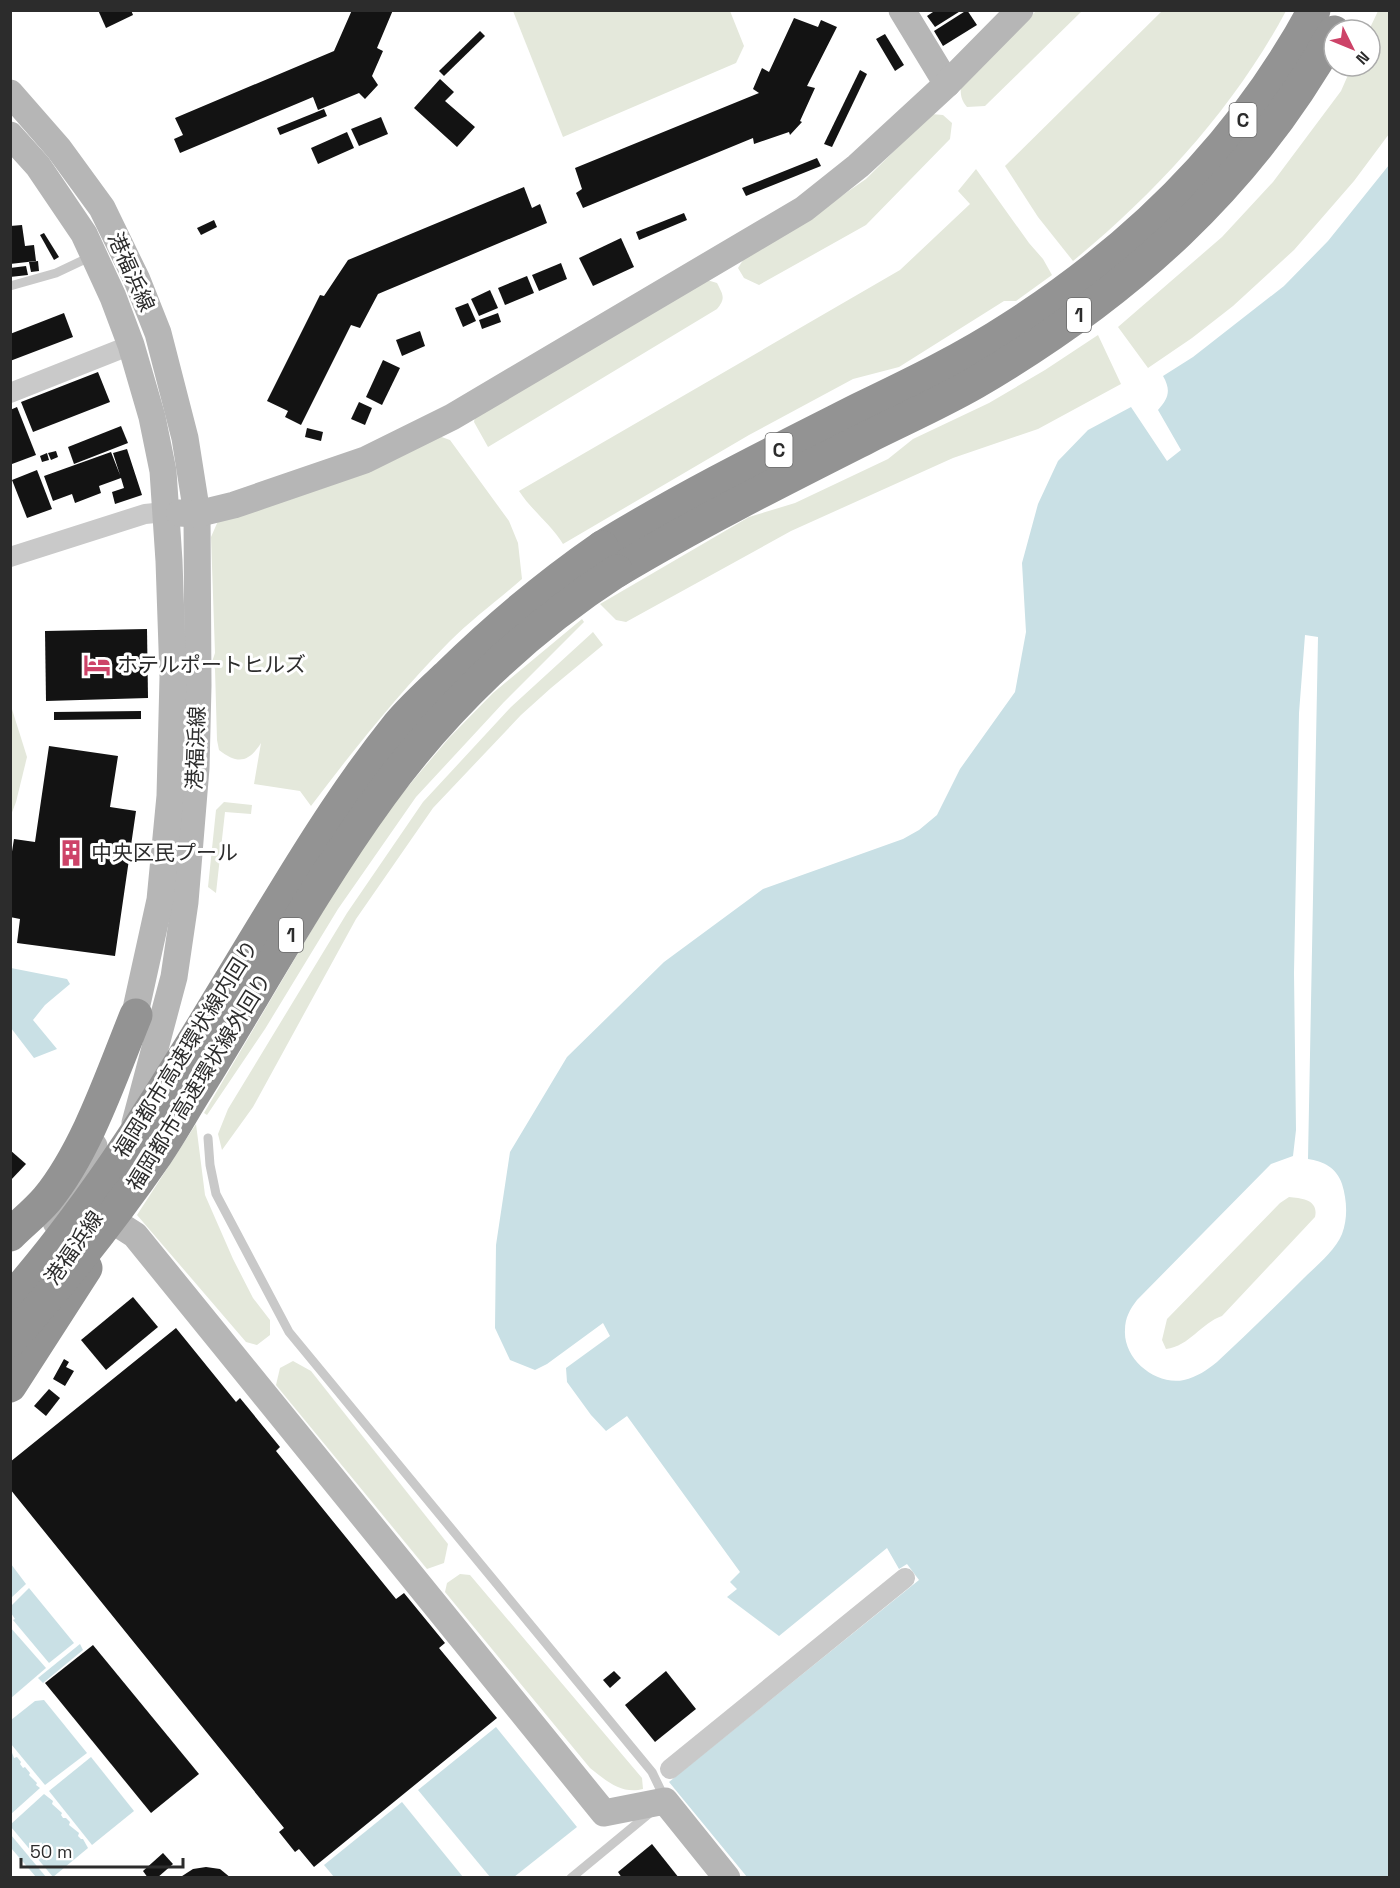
<svg xmlns="http://www.w3.org/2000/svg" width="1400" height="1888" font-family="'Space Grotesk','Noto Sans JP',sans-serif">
<rect width="100%" height="100%" fill="#fff"/>
<g fill="#e4e8db">
<path d="M1163,10L1286,11C1234,108 1158,191 1073,261L1038,217L1005,166Z"/>
<polygon points="513,11 730,11 744,46 736,63 563,137"/>
<path d="M1036,11H1082L985,106L967,107C961,100 960,94 961,84Z"/>
<polygon points="1378,11 1389,11 1389,134 1354,181 1294,250 1233,306 1192,338 1148,368 1118,327 1222,237 1273,182 1341,91 1352,66 1370,66 1369,30"/>
<polygon points="931,114 943,115 952,123 950,139 866,225 759,285 744,278 738,268 747,254 821,210 866,179"/>
<path d="M976,169L1029,243L1043,259L1052,275L1016,301H1004L899,367L853,379L749,435L563,544C551,524 532,511 519,491L900,270L970,204L958,191Z"/>
<path d="M707,280L717,283C723,295 726,298 717,309L488,447L474,422L476,412Z"/>
<polygon points="1098,335 1121,384 1038,429 953,458 791,531 626,622 616,620 600,604 749,517 795,503 888,459 913,439 989,403 1045,370"/>
<path d="M436,435L450,440L509,521L518,543L522,579C498,600 472,619 449,642C399,693 354,749 311,806L300,791L254,784L261,743C249,762 238,765 219,750L217,740L215,669L212,662L215,653L211,537L218,521Z"/>
<polygon points="582,619 584,622 504,702 416,797 338,909 265,1029 207,1115 204,1113 360,848 405,790 449,738 493,693"/>
<polygon points="593,632 603,645 551,688 521,715 433,808 356,919 253,1107 222,1150 218,1134 228,1109 347,913 423,802 511,707"/>
<polygon points="11,706 27,757 16,802 11,815"/>
<polygon points="224,802 252,805 251,814 225,812 216,893 208,887 216,810"/>
<polygon points="196,1124 205,1195 233,1259 253,1298 270,1320 270,1335 257,1345 246,1342 137,1215"/>
<path d="M1289,1197C1302,1198 1319,1200 1315,1217L1222,1316C1201,1323 1190,1346 1166,1349L1162,1340L1167,1319L1280,1203Z"/>
<polygon points="293,1361 311,1371 448,1544 444,1563 427,1569 276,1385 280,1368"/>
<path d="M460,1574L470,1575L642,1778L643,1789C622,1795 605,1780 590,1768L445,1592L447,1583Z"/>
</g>
<g fill="#c9e0e5" fill-rule="evenodd">
<path d="M1389,165V1877H747L669,1782L919,1580L907,1564L899,1569L887,1548L779,1636L727,1597L737,1589L730,1582L740,1572L627,1416L606,1431L591,1415L567,1382L566,1368L610,1336L603,1323L547,1364L535,1370L510,1360L495,1328L496,1245L510,1152L567,1057L664,962L763,889L903,839L919,830L937,815L960,769L1015,692L1026,632L1022,563L1038,504L1058,461L1088,430L1131,407L1167,461L1181,450L1158,410C1169,398 1171,390 1163,376L1193,357L1284,286L1328,241ZM1305,635L1318,637L1308,1159C1323,1161 1337,1168 1342,1184C1347,1200 1348,1218 1342,1234C1335,1251 1316,1266 1303,1279C1275,1307 1246,1335 1217,1362C1207,1370 1197,1377 1184,1380C1156,1386 1123,1359 1125,1330C1125,1318 1130,1309 1137,1300L1271,1164L1293,1156L1296,1130L1294,973L1299,713Z"/>
<polygon points="11,968 67,979 70,984 45,1005 33,1020 57,1049 34,1058 11,1028"/>
<polygon points="11,1564 26,1584 11,1598 10,1598"/>
<polygon points="29,1588 74,1643 49,1663 13,1620 15,1619 11,1613 11,1606"/>
<polygon points="10,1627 46,1668 11,1698 10,1698"/>
<polygon points="80,1644 83,1650 43,1683 38,1678"/>
<polygon points="44,1700 87,1753 45,1785 11,1744 11,1720 35,1701"/>
<polygon points="496,1727 577,1827 514,1877 490,1877 418,1790"/>
<polygon points="11,1750 14,1758 17,1757 21,1762 20,1764 23,1768 25,1767 30,1773 29,1775 37,1783 36,1785 40,1788 11,1814"/>
<polygon points="91,1757 134,1811 92,1845 49,1791"/>
<polygon points="44,1794 53,1801 52,1804 62,1813 61,1815 63,1818 66,1818 70,1822 69,1825 79,1833 78,1836 81,1839 83,1839 88,1848 53,1877 11,1827 11,1824"/>
<polygon points="402,1802 463,1877 334,1877 324,1865"/>
<polygon points="10,1835 11,1835 46,1877 36,1877 11,1848"/>
</g>
<g fill="#131313">
<polygon points="98,10 131,10 133,15 106,28"/>
<polygon points="352,10 393,10 377,48 383,51 372,76 378,85 365,99 359,93 318,110 313,97 180,153 174,139 183,135 175,118 334,51"/>
<polygon points="936,10 962,10 935,27 927,16"/>
<polygon points="967,10 977,25 943,46 934,31"/>
<polygon points="794,18 818,27 821,20 837,27 807,86 815,88 800,121 802,122 790,135 789,132 754,144 753,138 583,208 576,193 582,189 575,168 759,93 753,89 762,68 769,72"/>
<polygon points="480,31 485,36 444,76 439,71"/>
<polygon points="885,34 904,65 895,71 876,39"/>
<polygon points="860,70 867,74 832,147 824,144"/>
<polygon points="440,79 454,92 445,101 475,127 457,147 414,108"/>
<polygon points="324,109 327,116 280,135 277,128"/>
<polygon points="381,117 388,134 359,146 351,129"/>
<polygon points="347,132 354,148 318,164 311,148"/>
<polygon points="817,158 821,166 746,196 742,188"/>
<polygon points="524,187 532,208 540,204 547,223 378,294 360,328 351,325 301,425 285,417 288,411 267,401 320,295 324,296 348,260"/>
<polygon points="684,213 687,220 639,240 636,232"/>
<polygon points="214,220 217,227 201,235 197,228"/>
<polygon points="22,225 25,246 34,245 36,261 10,264 10,226"/>
<polygon points="44,233 59,257 54,260 40,235"/>
<polygon points="621,238 634,267 593,286 579,258"/>
<polygon points="38,261 39,271 31,272 29,262"/>
<polygon points="561,263 567,279 539,291 532,275"/>
<polygon points="26,266 28,275 10,277 10,268"/>
<polygon points="527,276 534,293 505,305 498,288"/>
<polygon points="490,290 498,308 479,316 471,299"/>
<polygon points="468,303 476,321 463,327 455,308"/>
<polygon points="64,313 73,337 10,361 10,334"/>
<polygon points="498,313 501,322 482,329 479,320"/>
<polygon points="420,331 425,346 402,356 396,340"/>
<polygon points="383,360 400,368 382,405 366,397"/>
<polygon points="98,372 110,402 33,432 21,402"/>
<polygon points="359,402 372,408 365,425 351,419"/>
<polygon points="17,407 36,455 12,464 10,410"/>
<polygon points="121,426 128,443 74,464 68,447"/>
<polygon points="307,428 323,432 321,441 305,437"/>
<polygon points="127,449 142,495 115,504 112,492 124,488 121,478 99,486 101,493 75,503 72,494 53,501 44,476 111,452 120,475 113,453"/>
<polygon points="56,451 58,457 51,460 48,453"/>
<polygon points="47,453 49,460 42,462 40,456"/>
<polygon points="37,470 52,509 27,518 12,480"/>
<polygon points="147,629 148,698 46,701 45,631"/>
<polygon points="141,711 141,719 54,720 54,712"/>
<polygon points="49,746 118,756 110,807 136,811 115,956 17,943 20,919 10,917 10,864 14,839 35,842"/>
<polygon points="10,1150 26,1164 10,1181"/>
<polygon points="133,1297 158,1327 106,1370 81,1340"/>
<polygon points="176,1328 236,1402 240,1398 280,1447 276,1451 396,1599 404,1593 445,1643 439,1648 497,1718 314,1867 299,1849 295,1852 279,1832 284,1828 10,1489 10,1462"/>
<polygon points="64,1359 69,1362 66,1367 74,1371 65,1386 53,1379"/>
<polygon points="49,1389 60,1398 46,1416 34,1406"/>
<polygon points="93,1645 199,1774 151,1813 45,1683"/>
<polygon points="614,1671 621,1678 610,1688 603,1680"/>
<polygon points="666,1671 696,1709 655,1742 625,1705"/>
<polygon points="652,1844 679,1878 622,1878 618,1872"/>
<polygon points="163,1853 173,1864 157,1878 148,1878 143,1871"/>
<polygon points="206,1867 220,1869 231,1878 179,1878 193,1869"/>
</g>
<g fill="none" stroke-linecap="round" stroke-linejoin="round">
<g stroke="#c9c9c9" stroke-width="9">
<polyline points="10,286 56,273 92,256"/>
<polyline points="208,1138 210,1165 216,1194 289,1332 652,1772 665,1799"/>
<polyline points="571,1878 651,1812"/>
</g>
<g stroke="#c9c9c9" stroke-width="20">
<polyline points="10,393 131,345"/>
<polyline points="10,557 145,514 165,512"/>
<polyline points="670,1769 905,1578"/>
</g>
<g stroke="#b6b6b6" stroke-width="27">
<polyline points="902,10 947,84"/>
<polyline points="10,93 59,149 102,208 137,280 158,333 185,438 197,514 198,686 196,768 185,902 174,977 135,1123"/>
<polyline points="10,135 38,166 84,234 113,297 131,345 152,417 163,471 169,561 173,677 170,796 160,900 130,1036"/>
<polyline points="179,513 197,514 234,505 365,460 452,417 804,209 858,166 947,84 1020,10"/>
<polyline points="93,1208 135,1235 604,1813 665,1801 727,1878"/>
<polyline points="56,1222 74,1195 94,1146"/>
</g>
<g stroke="#939393" stroke-width="33">
<path d="M602,547C685,496 772,453 859,409C911,384 963,359 1012,327C1137,247 1243,142 1314,10"/>
<path d="M617,571C699,522 783,480 868,437C904,419 940,403 975,383C1125,295 1249,186 1334,32"/>
<path d="M10,1235C22,1223 36,1212 47,1199C87,1150 112,1074 136,1015"/>
<polyline points="10,1386 86,1268"/>
</g>
<g stroke="#939393" stroke-width="33">
<path d="M10,1300C117,1179 194,1038 278,902C315,841 353,781 398,725C413,707 432,690 449,674C497,627 547,585 602,547"/>
<path d="M10,1341C63,1281 112,1219 157,1154C172,1132 185,1108 199,1086C259,989 314,887 381,795C444,708 527,629 617,571"/>
</g>
</g>
<defs>
<symbol id="hotel-bare" viewBox="-9 -9 18 18"><path d="M-6-4.5h1.5V1H6V5H4.5V3h-9V5H-6ZM-4 0a1.8 1.8 0 1 1 3.6 0ZM.5 0V-2.5h3Q6-2.5 6 0Z" fill="#cd4368" stroke="#fff" stroke-width="2.5" paint-order="stroke"/></symbol>
<symbol id="building-bare" viewBox="-9 -9 18 18"><path d="M-4-6H4V6H1V3H-1V6H-4ZM-2.5-4.3h1.7v1.8h-1.7ZM.8-4.3h1.7v1.8H.8ZM-2.5-1h1.7V.8h-1.7ZM.8-1h1.7V.8H.8Z" fill="#cd4368" stroke="#fff" stroke-width="2.5" paint-order="stroke"/></symbol>
</defs>
<g fill-rule="evenodd">
<use href="#hotel-bare" x="78" y="646" width="38" height="38"/>
<use href="#building-bare" x="52" y="834" width="38" height="38"/>
</g>
<g text-anchor="middle" stroke-width="6" stroke-linejoin="round" paint-order="stroke">
<g fill="#fff" stroke="#6b6b6b" stroke-width="1.5">
<rect x="1229.5" y="103" width="27" height="34" rx="4.5"/>
<rect x="1067" y="298" width="24" height="34" rx="4.5"/>
<rect x="765.5" y="433" width="27" height="34" rx="4.5"/>
<rect x="279" y="918" width="24" height="34" rx="4.5"/>
</g>
<g font-size="20" font-weight="bold" fill="#2c2c2c">
<text x="1243" y="127">C</text>
<text x="1079" y="322">1</text>
<text x="779" y="457">C</text>
<text x="291" y="942">1</text>
</g>
<g font-size="21" fill="#2c2c2c" stroke="#fff">
<text transform="translate(131 272) rotate(66)" y="7">港福浜線</text>
<text transform="translate(196 748) rotate(-88)" y="7">港福浜線</text>
<text transform="translate(186 1049) rotate(-58)" y="7">福岡都市高速環状線内回り</text>
<text transform="translate(199 1082) rotate(-58)" y="7">福岡都市高速環状線外回り</text>
<text transform="translate(74 1248) rotate(-55)" y="7">港福浜線</text>
</g>
<g font-size="21" fill="#2c2c2c" stroke="#fff" text-anchor="start">
<text x="117" y="672">ホテルポートヒルズ</text>
<text x="91" y="860">中央区民プール</text>
</g>
</g>
<rect width="1400" height="1888" fill="none" stroke="#2c2c2c" stroke-width="24"/>
<g transform="translate(1352 48) rotate(133)"><circle r="28" fill="#ffffff" stroke="#ababab" stroke-width="1.5"/>
<path d="M0-4.5L10 22L0 15L-10 22Z" fill="#cd4368"/>
<text y="-9" font-size="16" font-weight="bold" text-anchor="middle" fill="#2c2c2c">N</text>
</g>
<path d="M21 1858v9h162v-9" fill="none" stroke="#2c2c2c" stroke-width="3"/>
<text x="30" y="1858" font-size="18" fill="#2c2c2c" stroke="#ffffff" stroke-width="4.5" paint-order="stroke">50 m</text>
</svg>
